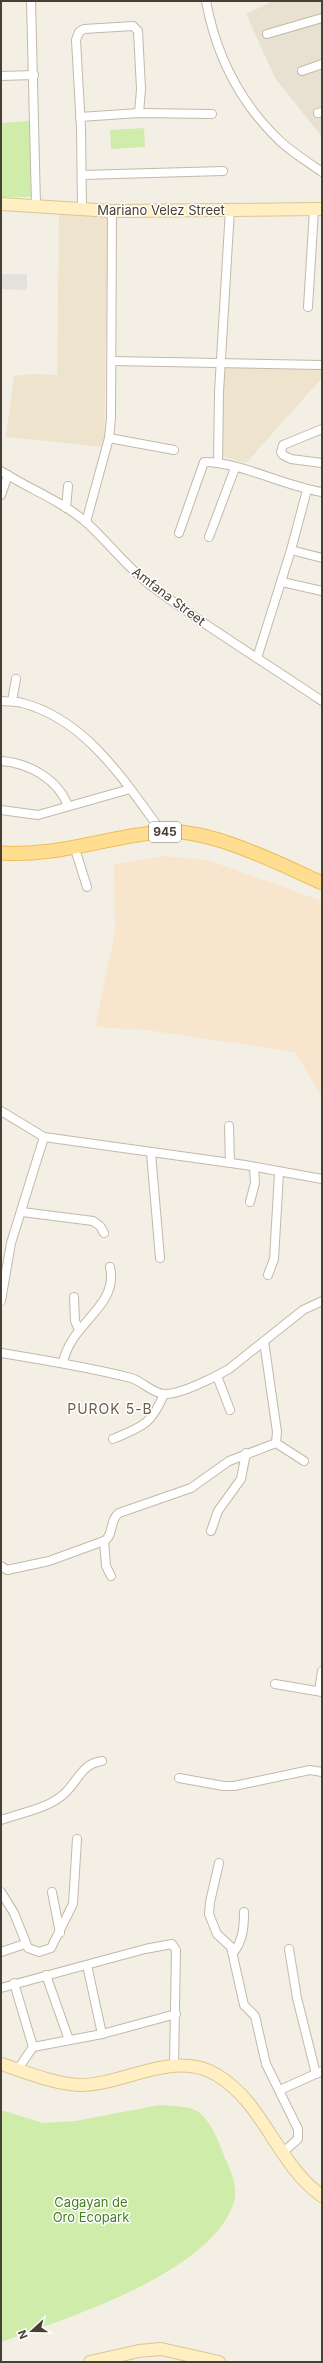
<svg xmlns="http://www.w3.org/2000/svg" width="323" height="2363" font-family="Inter,sans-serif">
<rect width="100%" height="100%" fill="#f4efe5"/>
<polygon fill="#e8e1d2" points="273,1 322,1 322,137 275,78 246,14"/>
<polygon fill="#f8e5ce" points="166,856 211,861 322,901 322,1098 295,1052 146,1030 95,1027 115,932 114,864"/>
<g fill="#eee4cd">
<polygon points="108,213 104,447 6,437 14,376 30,374 57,375 59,214"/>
<polygon points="224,365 322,367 322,378 246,463 218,455"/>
</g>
<g fill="#cfecaa">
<polygon points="30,121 31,197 1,197 1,123"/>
<polygon points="144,128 145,147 111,149 110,130"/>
<path d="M160,2105C171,2106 184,2106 193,2109C208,2115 218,2139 223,2153C229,2168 239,2186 234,2202C212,2273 65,2319 1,2342V2110L43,2123L75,2121Z"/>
</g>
<polygon fill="#e4e1dd" points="1,274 27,274 27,290 1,289"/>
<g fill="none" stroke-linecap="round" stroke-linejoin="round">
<defs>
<g id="street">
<polyline points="31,1 36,205"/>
<path d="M206,1C216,55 240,103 280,141C293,153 308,162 322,172"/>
<polyline points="267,34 322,18"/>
<polyline points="302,71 322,64"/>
<polyline points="1,76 34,75"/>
<polyline points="318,113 322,112"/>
<polyline points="80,117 139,113 212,114"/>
<polyline points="82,175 223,171"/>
<polyline points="82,209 81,128 76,40 79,32 84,29 133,26 138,31 141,89 139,113"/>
<polyline points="308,307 314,210"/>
<polyline points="113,361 322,365"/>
<polyline points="322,429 288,443 283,445 281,452 283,455 291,459 322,463"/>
<polyline points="109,438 174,450"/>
<polyline points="218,463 219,392 230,209"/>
<path d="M1,471C29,489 62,501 87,523C110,544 128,569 154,588C208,628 266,663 322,701"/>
<polyline points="1,495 8,475"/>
<polyline points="66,508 68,486"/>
<polyline points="86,522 109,438 111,418 112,211"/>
<path d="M179,533L204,462C240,462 284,486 322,492"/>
<polyline points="209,537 235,468"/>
<polyline points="291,550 322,558"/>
<polyline points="282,582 322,591"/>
<polyline points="257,658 291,550 307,490"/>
<path d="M1,701C8,702 16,701 22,703C86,719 125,782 162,832"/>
<polyline points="12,701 16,679"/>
<path d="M1,761C29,763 58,779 68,806"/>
<polyline points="1,810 38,815 130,789"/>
<polyline points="75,849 87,887"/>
<polyline points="1,1111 44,1137 245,1165 322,1179"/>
<polyline points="229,1126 230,1163"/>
<polyline points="151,1153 160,1258"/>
<polyline points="250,1202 255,1183 254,1167"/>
<polyline points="22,1212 93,1221 100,1226 104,1233"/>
<polyline points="268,1275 274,1259 279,1173"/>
<polyline points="74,1297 75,1321 79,1330"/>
<polyline points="1,1301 11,1243 44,1137"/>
<polyline points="264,1341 277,1432 276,1443 304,1461"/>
<path d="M1,1353C44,1360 88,1367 131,1378C142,1381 152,1393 164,1394C180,1395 215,1377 229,1369L303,1310L322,1301"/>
<path d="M63,1363C70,1323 119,1307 110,1267"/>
<polyline points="217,1376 230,1410"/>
<path d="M113,1439C143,1426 151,1425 164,1394"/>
<polyline points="211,1531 218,1511 241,1479 246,1453"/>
<polyline points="104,1541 106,1566 111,1576"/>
<path d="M1,1566L7,1570L49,1561L104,1541C114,1536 109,1520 119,1513L191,1488L229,1461L276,1443"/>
<polyline points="275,1684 322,1692"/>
<polyline points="319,1691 322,1671"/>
<polyline points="179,1778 224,1786 234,1786 310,1770 322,1772"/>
<path d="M1,1820C23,1812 49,1809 66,1792C78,1780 83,1763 102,1761"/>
<polyline points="219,1863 210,1902 209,1914 217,1934 231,1947 244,2005 255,2016 266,2064 298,2129 298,2139 282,2153"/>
<polyline points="1,1892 14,1913 28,1948 39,1952 51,1948 73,1904 77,1839"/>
<polyline points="52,1892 60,1933"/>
<polyline points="289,1949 297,1998 316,2074"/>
<polyline points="1,1952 25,1944"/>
<path d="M233,1953C243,1941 244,1927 244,1912"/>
<polyline points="87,1965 102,2034"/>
<polyline points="46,1975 69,2040"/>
<polyline points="14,1983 33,2047"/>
<polyline points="1,1988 145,1949 172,1944 176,1950 174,2066"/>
<polyline points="18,2069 33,2047 102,2034 176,2014"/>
<polyline points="280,2090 322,2071"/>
</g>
<g id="secondary">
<polyline points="1,204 112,211 322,209"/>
<path d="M1,2064C26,2072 54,2084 80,2085C125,2085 174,2049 217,2075C264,2103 277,2164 322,2196"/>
<polyline points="90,2362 139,2351 161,2349 219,2362"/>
</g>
<path id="primary" d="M1,853C56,857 106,837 160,832C208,827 278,863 322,883"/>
</defs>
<use href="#street" stroke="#c3b9a9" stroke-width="10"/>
<use href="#secondary" stroke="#dbc692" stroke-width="14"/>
<use href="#primary" stroke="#edbd59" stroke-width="15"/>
<use href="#street" stroke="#fff" stroke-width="8"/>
<use href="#secondary" stroke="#ffefc3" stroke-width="12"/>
<use href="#primary" stroke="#ffde92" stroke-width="13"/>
</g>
<g text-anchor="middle" stroke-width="3" stroke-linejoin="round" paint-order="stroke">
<rect fill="#fff" stroke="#7e7971" stroke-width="1" x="149" y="822" width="32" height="20" rx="3"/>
<g font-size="12" font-weight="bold" fill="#473f34">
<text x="165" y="836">945</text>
</g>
<g font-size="13" fill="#473f34" stroke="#fff">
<text x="161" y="215">Mariano Velez Street</text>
<text transform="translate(169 596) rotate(37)" y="5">Amfana Street</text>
</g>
<g font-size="13" fill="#477d22" stroke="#fff">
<text x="91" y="2207">Cagayan de<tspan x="91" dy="15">Oro Ecopark</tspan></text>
</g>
<g font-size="14" letter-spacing="1" fill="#6a5d4a" stroke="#fff">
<text x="110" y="1414">PUROK 5-B</text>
</g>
</g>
<rect width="323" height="2363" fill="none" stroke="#473f34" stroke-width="4"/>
<g transform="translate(32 2331) rotate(249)" stroke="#ffffff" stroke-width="3" paint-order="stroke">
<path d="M0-3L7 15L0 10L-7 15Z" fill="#473f34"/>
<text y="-6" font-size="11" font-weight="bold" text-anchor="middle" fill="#473f34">N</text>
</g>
</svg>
